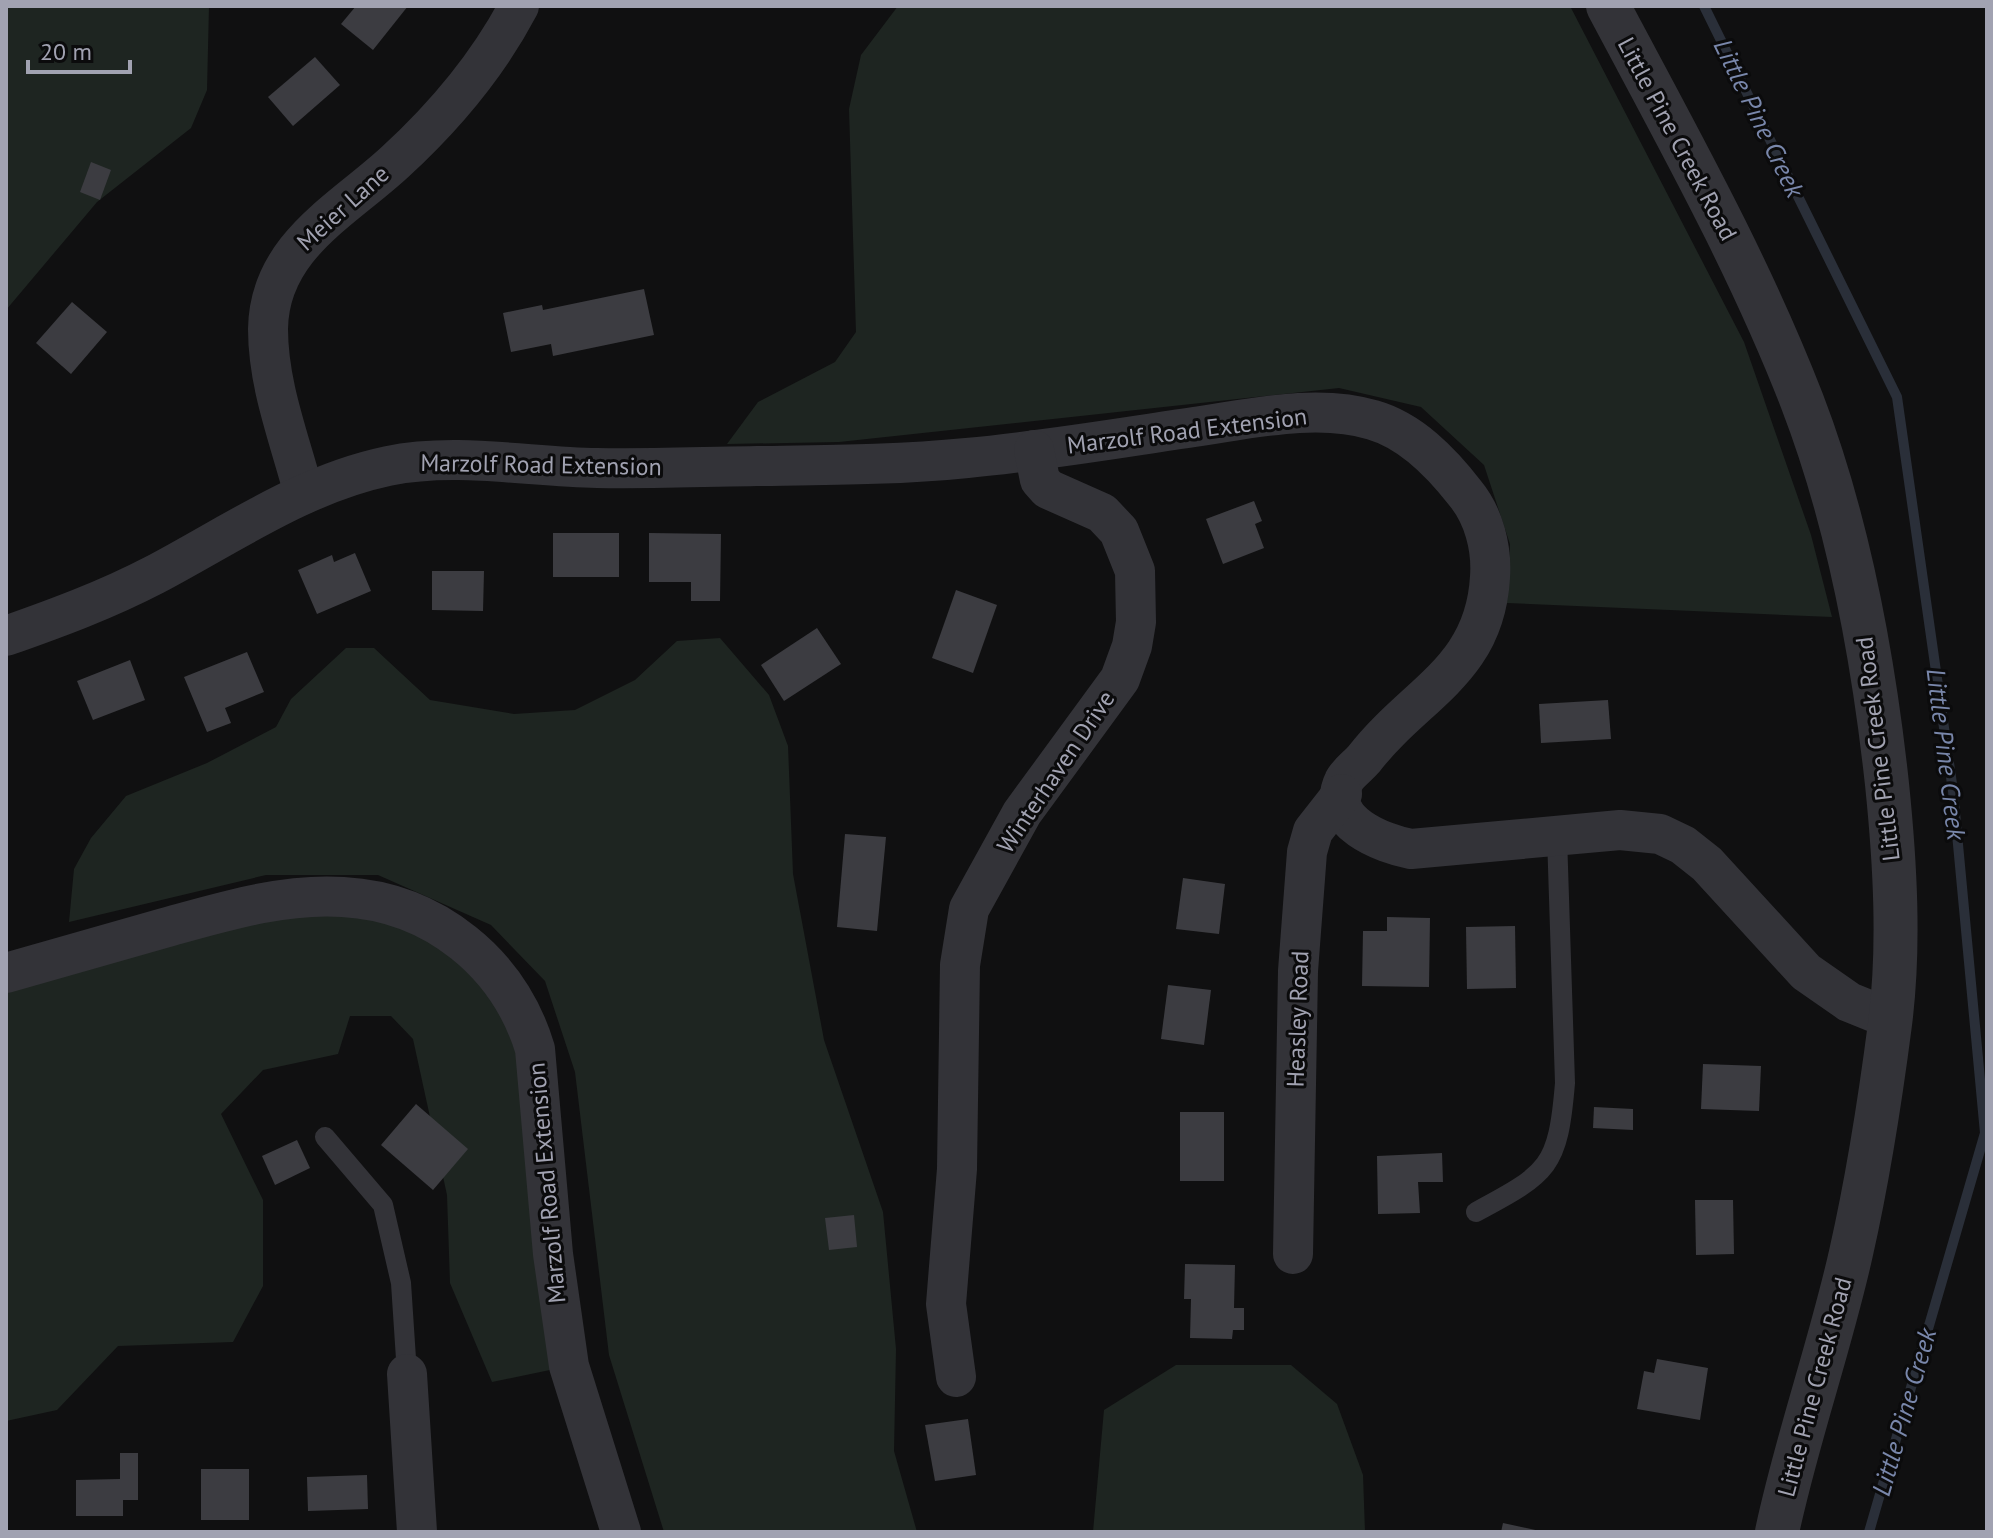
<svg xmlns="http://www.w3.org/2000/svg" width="1993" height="1538" font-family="'PT Sans',sans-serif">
<rect width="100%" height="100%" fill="#101011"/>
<g fill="#1e2521">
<polygon points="6,6 209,6 207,90 191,128 97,202 6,310"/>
<polygon points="898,6 1570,6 1744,342 1811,535 1832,617 1507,603 1510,544 1484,465 1421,407 1339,388 839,442 727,444 758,402 835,362 856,332 849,109 861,55"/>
<polygon points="720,638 769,695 788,746 793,874 824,1040 883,1212 896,1349 894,1451 917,1532 664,1532 609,1355 575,1072 545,981 491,925 378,875 266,875 69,922 74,869 91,838 126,796 207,763 276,727 291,699 346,648 374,648 430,700 514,714 575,710 635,680 677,641"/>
<polygon points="394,905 510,990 569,1366 492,1382 450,1283 447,1195 413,1039 391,1016 350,1016 338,1054 263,1070 221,1114 263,1200 263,1286 233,1342 118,1346 57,1410 6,1421 6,973 226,911"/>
<polygon points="1176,1365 1291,1365 1337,1404 1363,1475 1365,1532 1093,1532 1104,1410"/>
</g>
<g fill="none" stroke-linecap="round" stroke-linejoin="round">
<polyline stroke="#2a2f39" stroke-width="10" points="1704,6 1897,397 1953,791 1985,1133 1869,1532"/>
</g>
<g fill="#3c3c41">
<polygon points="356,6 408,6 373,50 341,24"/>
<polygon points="315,57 340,85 293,126 268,97"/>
<polygon points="91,162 111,170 100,200 80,192"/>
<polygon points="644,289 654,335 553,356 551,344 511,352 503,313 542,305 543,310"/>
<polygon points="72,302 107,332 71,374 36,343"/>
<polygon points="1254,501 1262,521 1255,524 1264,548 1223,564 1206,519"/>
<rect x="553" y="533" width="66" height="44"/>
<polygon points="649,533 721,534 720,601 691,601 691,582 649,582"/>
<polygon points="355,553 371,591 317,614 298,570 332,555 334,562"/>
<polygon points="432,571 484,571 483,611 432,610"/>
<polygon points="956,590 997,605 973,673 932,658"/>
<polygon points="817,628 841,664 784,701 761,665"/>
<polygon points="247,652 264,692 225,708 231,723 207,732 184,677"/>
<polygon points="130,660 145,700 93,720 77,681"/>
<polygon points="1608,700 1611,739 1541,743 1539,704"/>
<polygon points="845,834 886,837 877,931 837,927"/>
<polygon points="1183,878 1225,884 1219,934 1176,929"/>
<polygon points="1387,917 1430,918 1429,987 1362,986 1363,931 1387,931"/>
<polygon points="1515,926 1516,988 1467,989 1466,927"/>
<polygon points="1168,985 1211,990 1204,1045 1161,1039"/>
<polygon points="1703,1064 1761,1066 1759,1111 1701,1109"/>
<polygon points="416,1104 468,1149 433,1190 381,1145"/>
<polygon points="1594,1107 1633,1109 1633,1130 1593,1128"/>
<rect x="1180" y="1112" width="44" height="69"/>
<polygon points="297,1140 310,1168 275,1185 262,1156"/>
<polygon points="1442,1153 1443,1182 1418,1182 1420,1213 1378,1214 1377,1156"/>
<polygon points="1695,1200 1733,1200 1734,1254 1696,1255"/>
<polygon points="854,1215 857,1247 829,1250 825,1218"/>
<polygon points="1185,1264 1235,1265 1234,1308 1244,1308 1244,1330 1233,1330 1232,1339 1190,1338 1191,1299 1184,1299"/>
<polygon points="1657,1359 1708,1368 1700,1420 1637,1409 1644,1371 1654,1373"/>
<polygon points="968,1419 976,1475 935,1481 925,1425"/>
<polygon points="120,1453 138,1453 138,1500 123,1500 123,1516 76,1516 76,1480 120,1479"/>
<rect x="201" y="1469" width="48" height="51"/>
<polygon points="367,1475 368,1509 308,1511 307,1477"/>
<polygon points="1503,1523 1540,1531 1540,1532 1501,1532"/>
</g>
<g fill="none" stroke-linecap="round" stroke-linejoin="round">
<g stroke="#333338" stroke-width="20">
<polyline points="325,1137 383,1205 401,1283 407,1374"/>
<path d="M1476,1212C1549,1173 1558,1167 1565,1083L1557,836"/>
</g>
<g stroke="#333338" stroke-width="40">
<path d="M304,494C290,440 268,386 268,329C269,247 342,211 395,162C444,117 488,65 519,6"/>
<path d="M6,636C57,618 106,600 154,575C230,535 302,484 388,466C456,452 529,467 597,468C650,469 704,467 757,466C827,465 897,465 967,458C1043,451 1119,438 1194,427C1250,419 1317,403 1373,420C1411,431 1441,462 1465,493C1484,516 1492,548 1490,577C1485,671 1415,693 1364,759C1358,766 1347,774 1344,781C1324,822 1384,844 1411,849L1620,830L1660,834L1683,845L1707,864L1806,972L1849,1002L1891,1019"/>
<path d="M6,973C59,958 111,943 164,928C222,912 283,893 343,897C434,902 509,963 535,1049L553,1254L569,1366L621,1532"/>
<polyline points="1293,1254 1298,971 1307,852 1313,831 1342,794"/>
<polyline points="407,1374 417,1532"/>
<polyline points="956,1377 946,1304 957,1169 960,965 969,909 1022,813 1120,679 1132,646 1136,622 1135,571 1119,531 1102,513 1048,489 1040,480 1034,450"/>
</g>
<path stroke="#333338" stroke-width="44" d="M1608,6C1677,136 1749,264 1802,401C1849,523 1873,655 1887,784C1895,862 1900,946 1890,1024C1880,1101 1868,1178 1851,1253C1830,1347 1797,1438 1777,1532"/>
</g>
<g text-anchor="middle" stroke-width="6" stroke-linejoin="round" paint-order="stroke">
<g font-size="24" fill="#a1a2b1" stroke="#0b0b0c">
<text transform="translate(1677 139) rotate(62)" y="8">Little Pine Creek Road</text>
<text transform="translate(343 208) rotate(-42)" y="8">Meier Lane</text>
<text transform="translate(1187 431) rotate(-7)" y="8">Marzolf Road Extension</text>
<text transform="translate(541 465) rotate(1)" y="8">Marzolf Road Extension</text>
<text transform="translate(1878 749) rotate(-97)" y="8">Little Pine Creek Road</text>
<text transform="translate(1056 772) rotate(-56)" y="8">Winterhaven Drive</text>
<text transform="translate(1298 1019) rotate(-88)" y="8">Heasley Road</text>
<text transform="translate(547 1183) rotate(-95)" y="8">Marzolf Road Extension</text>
<text transform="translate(1815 1387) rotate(-75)" y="8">Little Pine Creek Road</text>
</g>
<g font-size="26" font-style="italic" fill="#7987ab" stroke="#0b0b0c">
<text transform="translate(1759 118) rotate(64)" y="9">Little Pine Creek</text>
<text transform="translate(1946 754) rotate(83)" y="9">Little Pine Creek</text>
<text transform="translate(1904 1412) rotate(-74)" y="9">Little Pine Creek</text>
</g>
</g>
<rect width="1993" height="1538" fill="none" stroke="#a1a2b1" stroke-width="16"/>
<path d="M28 60v12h102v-12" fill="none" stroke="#a1a2b1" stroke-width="4"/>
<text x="40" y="60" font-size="24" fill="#a1a2b1" stroke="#0b0b0c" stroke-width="6" paint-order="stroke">20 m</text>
</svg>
